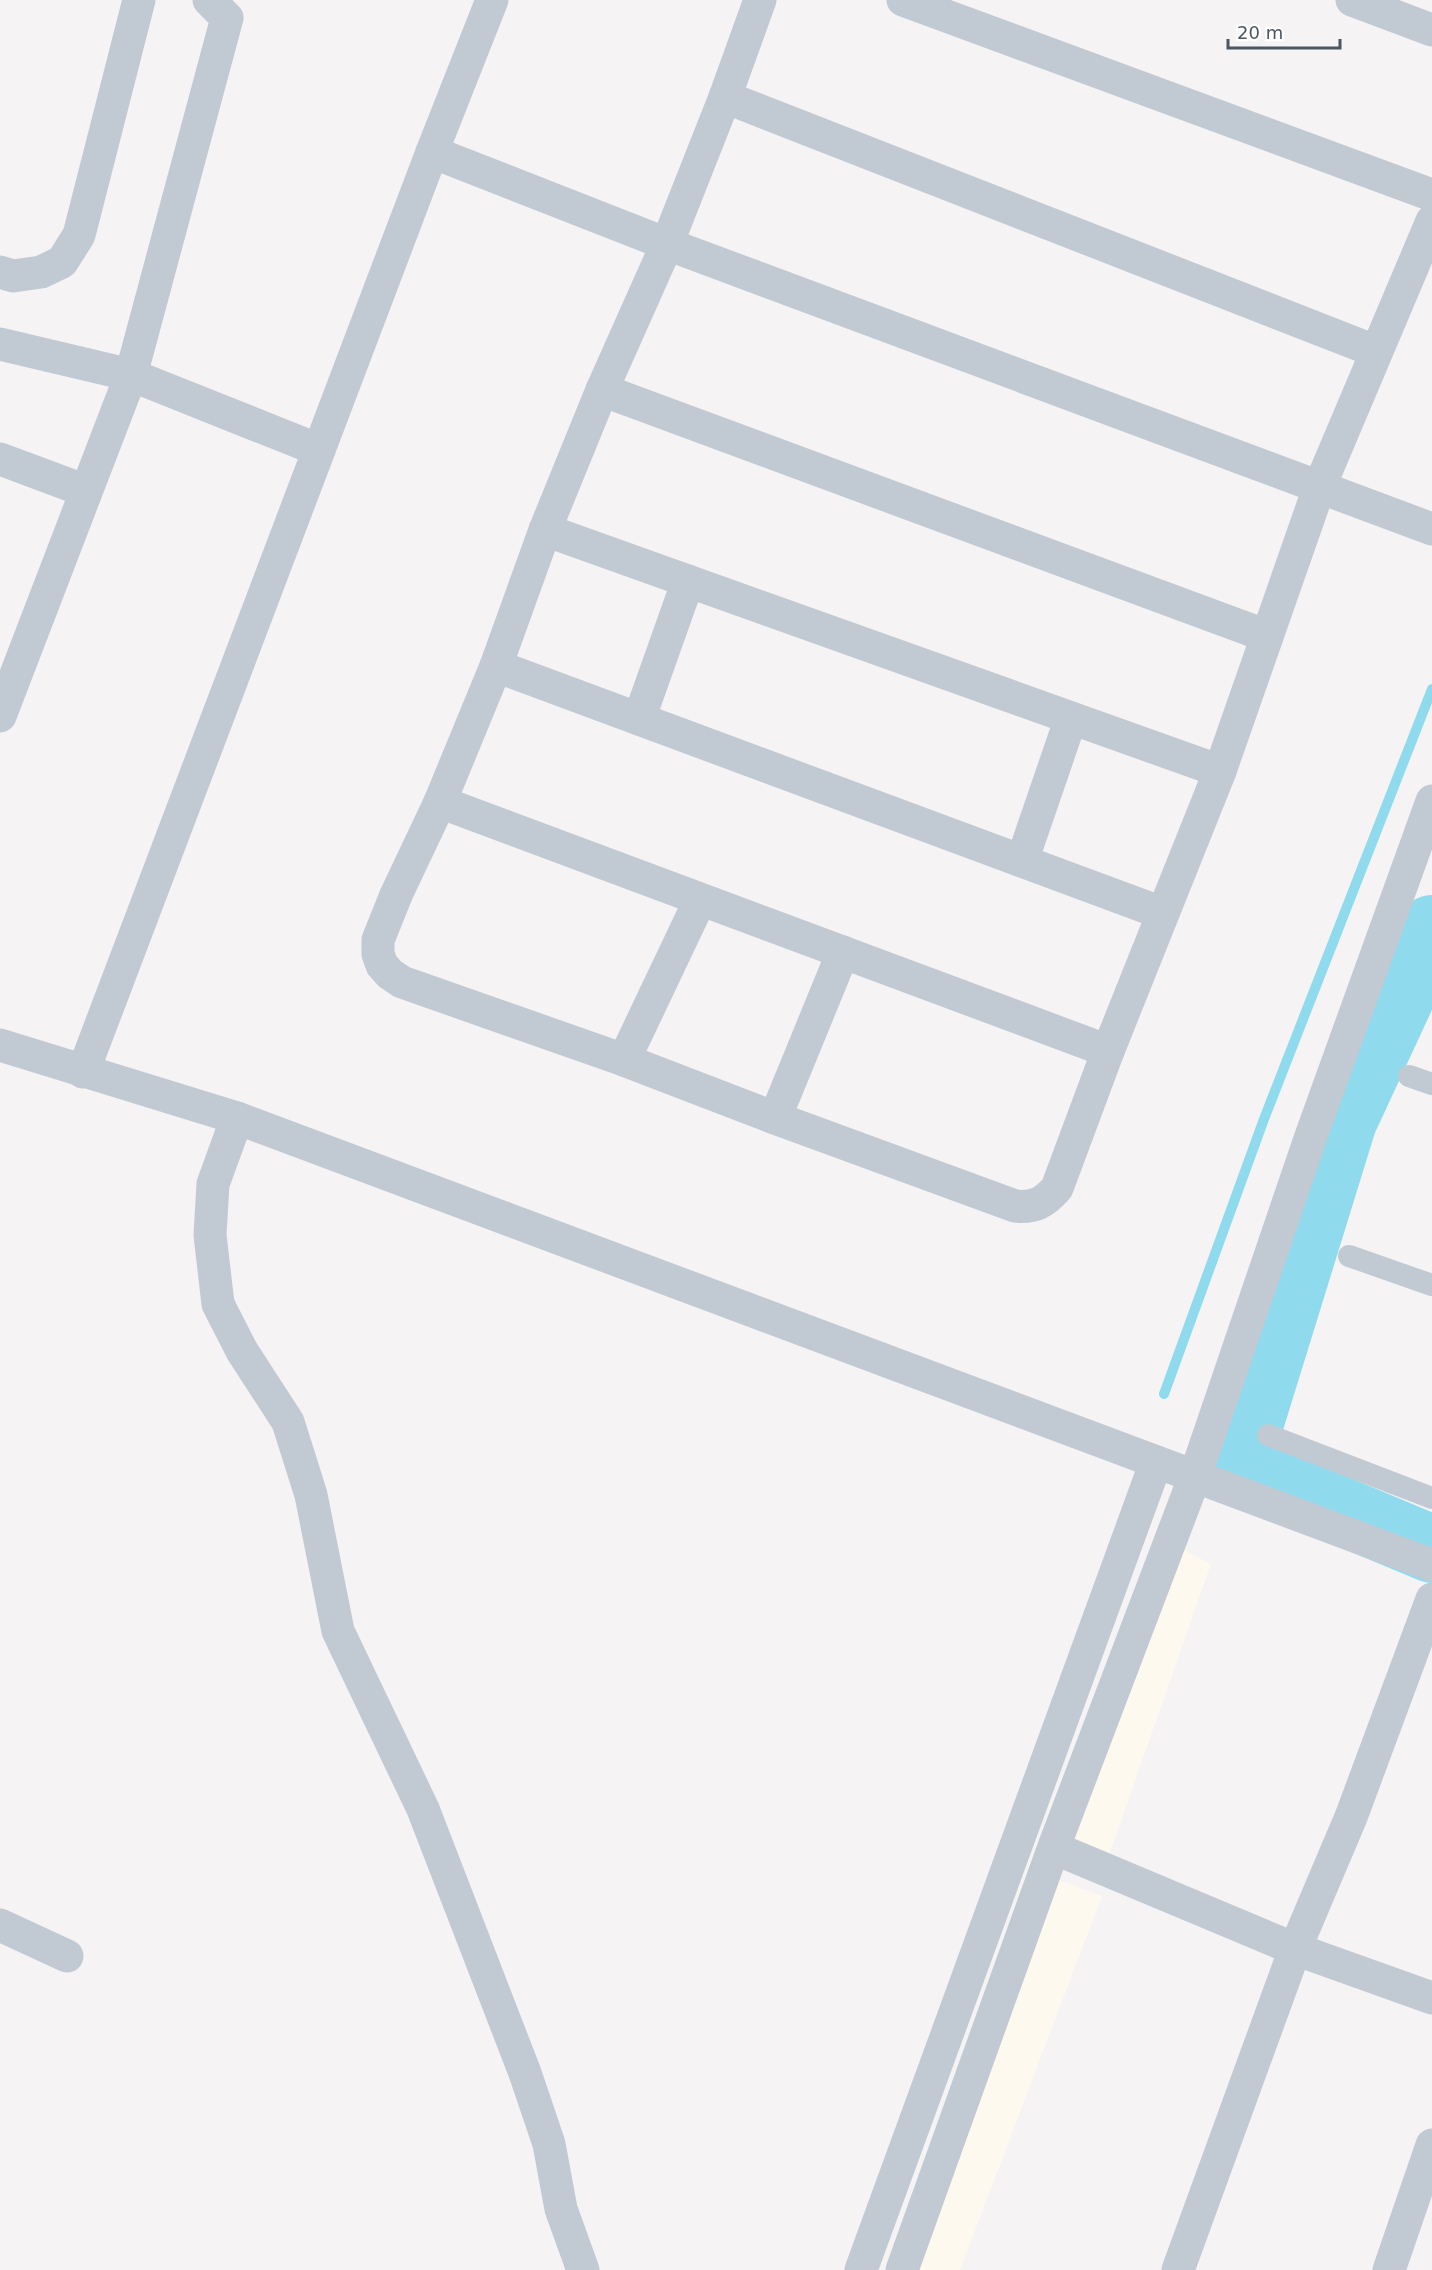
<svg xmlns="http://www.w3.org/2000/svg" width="1432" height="2270" font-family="'DejaVu Sans',sans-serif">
<rect width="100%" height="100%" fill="#f5f3f3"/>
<g fill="#fdf9ef">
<polygon points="1174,1545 1211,1564 1106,1864 1066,1846"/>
<polygon points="1054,1878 1102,1896 960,2270 911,2270"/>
</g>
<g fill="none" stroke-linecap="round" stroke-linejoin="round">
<polyline stroke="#90daee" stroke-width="10" points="1164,1394 1264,1119 1432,689"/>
<polyline stroke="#90daee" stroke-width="68" points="1432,929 1343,1121 1236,1467 1432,1549"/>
<g stroke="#c1cad2" stroke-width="22">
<polyline points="1409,1076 1432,1084"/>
<polyline points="1349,1256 1432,1285"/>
<polyline points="1268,1435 1432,1498"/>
</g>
<g stroke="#c1cad2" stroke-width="33">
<path d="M760,0L725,97L667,244L602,390L545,530L496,666L440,802L396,895L378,940V954L382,965L390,974L402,982L624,1060L775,1118L1015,1206C1034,1208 1044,1203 1057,1188L1108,1051L1220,771L1319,488L1432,221"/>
<polyline points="903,0 1432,195"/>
<polyline points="1352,0 1432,30"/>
<polyline points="725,97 1375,351"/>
<polyline points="432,152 667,244 1432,529"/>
<polyline points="0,272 13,276 41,272 62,262 79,235 139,0"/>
<polyline points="0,344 131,375 319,450"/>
<polyline points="602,390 1267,636"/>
<polyline points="0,459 86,491"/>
<polyline points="545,530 1220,771"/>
<polyline points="496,666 1162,913"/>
<polyline points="0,716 131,375 227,18 209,0"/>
<polyline points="639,719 688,581"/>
<polyline points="440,802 1108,1051"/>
<polyline points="1022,861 1071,718"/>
<polyline points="0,1045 237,1118 1432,1565"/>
<polyline points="624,1060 700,900"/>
<polyline points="83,1072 432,152 492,0"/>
<polyline points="237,1118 213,1184 210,1235 218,1304 242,1351 288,1422 311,1495 338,1631 423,1809 525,2073 549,2144 561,2209 583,2270"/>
<polyline points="775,1118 843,952"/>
<polyline points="1054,1848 1295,1949 1432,1998"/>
<polyline points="0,1925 67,1956"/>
<polyline points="861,2270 1156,1462"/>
<polyline points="902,2270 1055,1844 1195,1476 1311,1136 1432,801"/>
<polyline points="1178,2270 1295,1949 1351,1817 1432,1599"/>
<polyline points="1389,2270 1432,2145"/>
</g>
</g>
<path d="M1228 39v9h112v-9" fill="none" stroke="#4a5661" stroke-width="3"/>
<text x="1237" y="39" font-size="18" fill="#4a5661" stroke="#ffffff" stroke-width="4.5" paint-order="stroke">20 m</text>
</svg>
